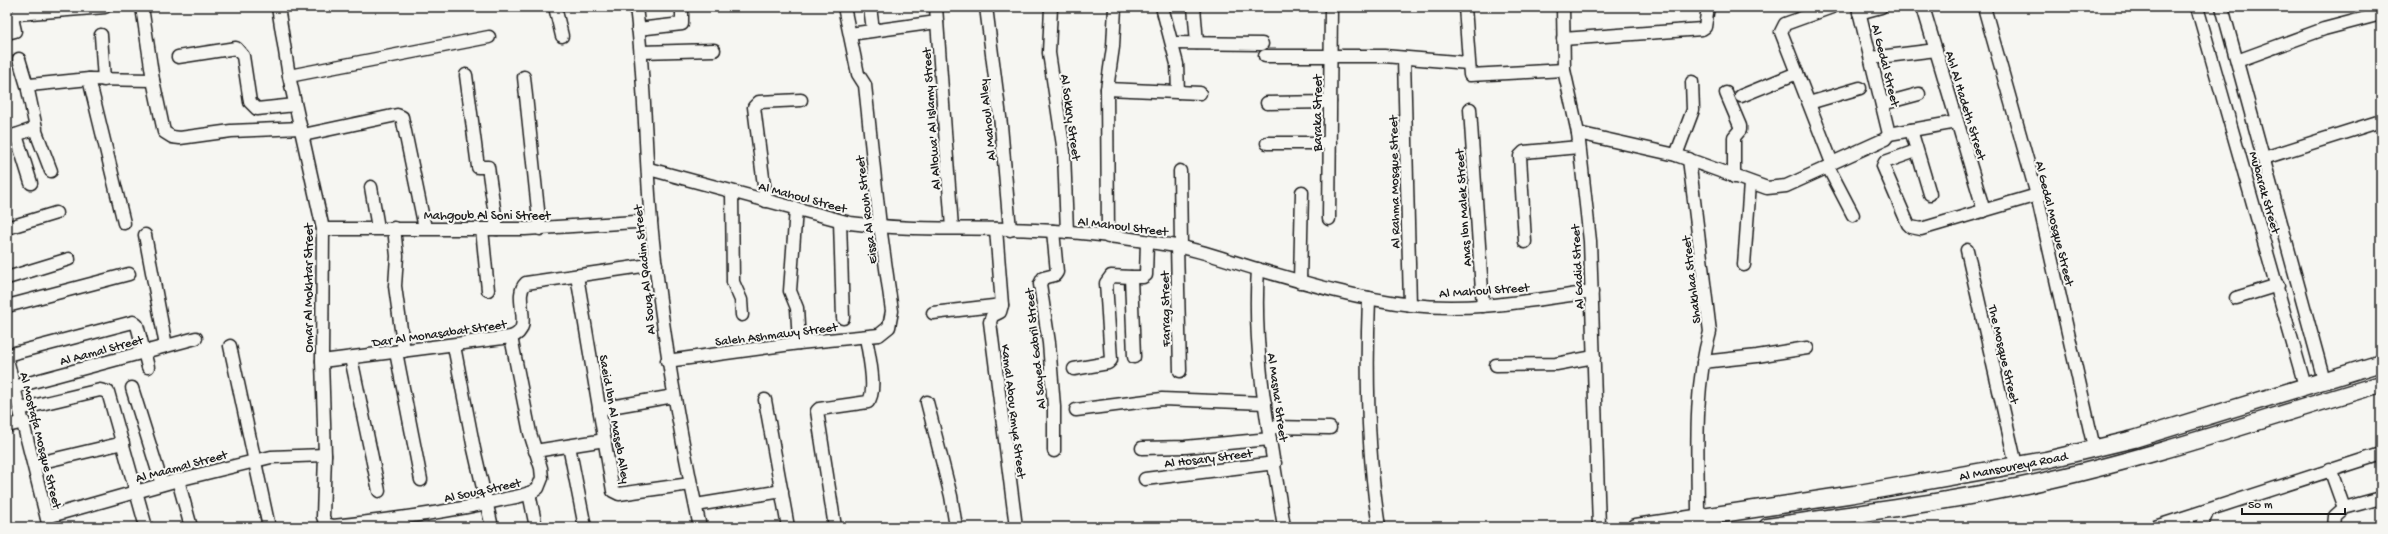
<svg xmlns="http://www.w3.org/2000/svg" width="2388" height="534" font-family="'Gochi Hand',sans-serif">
<rect width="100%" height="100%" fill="#f6f6f2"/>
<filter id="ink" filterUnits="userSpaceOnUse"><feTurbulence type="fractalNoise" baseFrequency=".025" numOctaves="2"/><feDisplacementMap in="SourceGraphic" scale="8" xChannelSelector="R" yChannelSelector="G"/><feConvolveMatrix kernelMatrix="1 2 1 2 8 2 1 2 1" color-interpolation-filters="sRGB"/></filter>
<g filter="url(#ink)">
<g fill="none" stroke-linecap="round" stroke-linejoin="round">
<defs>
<g id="street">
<polyline points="142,7 153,80 164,132 172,137 180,138 231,131 301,128"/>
<path d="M278,7L289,76L323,229L322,361L325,455L323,517L326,524L333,526C390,520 444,513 501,500C513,497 529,496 538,488L542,478L541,468L530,433L511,337"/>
<polyline points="555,7 562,36"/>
<path d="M636,7C645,78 645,150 651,222C661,325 678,426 700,527"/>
<polyline points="870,7 873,30"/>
<polyline points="936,7 952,228"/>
<polyline points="986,7 1001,125 1010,230"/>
<polyline points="1051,7 1049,53 1064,152 1067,232"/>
<polyline points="1162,7 1177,64 1178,92"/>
<polyline points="1194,7 1197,43"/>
<polyline points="1465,7 1470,75 1564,70"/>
<polyline points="1563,7 1564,70 1578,133 1590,241 1599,527"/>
<polyline points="1923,7 1984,211"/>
<polyline points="1984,7 2037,195 2094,448"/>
<polyline points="2197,7 2305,386"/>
<polyline points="2222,7 2324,380"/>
<polyline points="1859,13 1881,7"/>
<polyline points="638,29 682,24 682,7"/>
<polyline points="7,33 15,31 12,18 18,14 105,7"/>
<polyline points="850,34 937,22"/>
<polyline points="101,35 104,80"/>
<polyline points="1563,39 1702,29 1705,27 1708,7"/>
<polyline points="1172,43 1262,44"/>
<polyline points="641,52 714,50"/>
<polyline points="1265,56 1384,56 1468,63"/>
<polyline points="178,57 236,48 243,56 250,102 257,109 295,105"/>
<polyline points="1404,58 1410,305"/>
<polyline points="1871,58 1936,50"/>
<polyline points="19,59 28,89"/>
<polyline points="2237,61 2324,29 2381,14"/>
<polyline points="466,75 478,167 488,167 497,229"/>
<polyline points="289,76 489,37"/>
<polyline points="524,77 540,229"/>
<polyline points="89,79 124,223"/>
<polyline points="1107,89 1200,93"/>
<polyline points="1726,93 1740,126 1740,130 1734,137 1734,177"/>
<polyline points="1741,96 1797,73"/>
<polyline points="1267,103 1330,102"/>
<polyline points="1809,103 1860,88"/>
<polyline points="1882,104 1919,94"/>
<polyline points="1470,109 1483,306"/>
<polyline points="35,129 51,171"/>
<polyline points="1911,130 1930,194"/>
<polyline points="1578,133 1676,155 1767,188 1786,186 1828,167 1832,163 1885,139 1889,134 1858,7"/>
<polyline points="1889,134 1957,122"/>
<polyline points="16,135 31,183"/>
<polyline points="303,135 397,115 402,117 425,228"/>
<polyline points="7,138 36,128 28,90 30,85 89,79 153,80"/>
<polyline points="1267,143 1330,143"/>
<polyline points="1916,151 1885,162 1883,166 1908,224 1911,227 1921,229 2037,195"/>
<polyline points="1676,155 1693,110 1692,82"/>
<polyline points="2264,158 2381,121"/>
<path d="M1689,159L1710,332C1693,392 1698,455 1698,517"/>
<polyline points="1832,163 1781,32 1785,24 1832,7"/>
<polyline points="1828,167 1853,215"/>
<path d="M649,169L850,223C917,232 986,226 1054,231C1090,233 1127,238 1163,244C1195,248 1226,260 1257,269C1308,284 1360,299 1412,305C1472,312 1533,300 1592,292"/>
<polyline points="1180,171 1181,247"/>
<polyline points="371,187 378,228"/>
<polyline points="732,192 733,282 741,300 742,315"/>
<polyline points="766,201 754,107 759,102 801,100"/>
<polyline points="796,209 790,291 797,308 799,343"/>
<polyline points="1329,219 1331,7"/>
<polyline points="840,221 843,318"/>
<polyline points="7,228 56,213"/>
<polyline points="394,228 397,256 395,286 404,351"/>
<polyline points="323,229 525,229 651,221"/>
<polyline points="482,229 488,290"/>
<polyline points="996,229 1002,305 1000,312 992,316 990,322 1016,527"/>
<polyline points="1053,231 1057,272 1055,275 1043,278 1040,284 1049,343 1054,407 1054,451"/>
<polyline points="145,235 166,346"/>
<polyline points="1108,237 1107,89 1113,47 1115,7"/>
<polyline points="1525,242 1520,156 1524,152 1579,147"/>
<polyline points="1177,246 1180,371"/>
<polyline points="1967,250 2016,465"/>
<polyline points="1744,265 1750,183"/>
<path d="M1258,269C1252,357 1271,441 1284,527"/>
<polyline points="577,276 613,491 619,494 690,484"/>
<polyline points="7,278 69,259"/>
<polyline points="1300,282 1302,192"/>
<path d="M1369,298C1366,375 1367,451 1379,527"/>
<polyline points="2236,298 2278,285"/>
<polyline points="7,306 129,274"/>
<polyline points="933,313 1002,305"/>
<polyline points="230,346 269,527"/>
<polyline points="454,346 474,449 492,527"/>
<polyline points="396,352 421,480"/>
<polyline points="7,355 133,322 137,325 148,367"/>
<polyline points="1134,357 1131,277 1143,277 1146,275 1147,242"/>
<polyline points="351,358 379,491"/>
<polyline points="7,359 49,527"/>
<path d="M322,361L511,337C536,329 511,297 526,283L656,264"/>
<polyline points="667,361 799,343 879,335 889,327 892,311 880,226 865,85 858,74 844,7"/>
<polyline points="1703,362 1757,356 1807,348"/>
<polyline points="1496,365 1556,364 1594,357"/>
<polyline points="1074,369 1108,363 1111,360 1106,283 1111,276 1131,277"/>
<polyline points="14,387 196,338"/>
<polyline points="132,388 162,484"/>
<polyline points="765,400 788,527"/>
<polyline points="927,402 951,496 956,527"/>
<polyline points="20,409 100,390 108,392 146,527"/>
<polyline points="599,409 674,396"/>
<polyline points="1076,410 1162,399 1265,403"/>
<polyline points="7,426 24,422"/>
<polyline points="1268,427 1330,428"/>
<polyline points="569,446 585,527"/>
<polyline points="1142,448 1185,447 1270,439"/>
<polyline points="535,451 605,440"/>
<polyline points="34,464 123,443"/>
<polyline points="2330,469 2344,508 2381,498"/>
<polyline points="1145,479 1275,463"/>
<polyline points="178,480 191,527"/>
<polyline points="529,493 536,527"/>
<polyline points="696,505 782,491"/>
<polyline points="47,517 178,480 271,457 325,455"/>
<path d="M835,527L817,411L819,409L868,402C878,390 868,352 866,337"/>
<polyline points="2155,527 2381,454"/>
<polyline points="2201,527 2208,510"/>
<polyline points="2334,527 2335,516 2344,508"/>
</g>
<g id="secondary">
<polyline points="1636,527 1854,494 2046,460 2134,439 2381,363"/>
<path d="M1767,527C1858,513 1950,502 2040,482C2155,457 2268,417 2381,384"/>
</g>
</defs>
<use href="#street" stroke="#1c1c1c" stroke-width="15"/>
<use href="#secondary" stroke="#1c1c1c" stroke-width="19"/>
<use href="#street" stroke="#f6f6f2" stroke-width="12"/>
<use href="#secondary" stroke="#f6f6f2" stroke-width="16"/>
</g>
</g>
<g text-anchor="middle" stroke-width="4" stroke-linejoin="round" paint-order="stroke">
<g font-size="13" fill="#1c1c1c" stroke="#f6f6f2">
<text transform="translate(1887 65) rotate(76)" y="5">Al Gedal Street</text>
<text transform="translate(1967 105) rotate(73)" y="5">Ahl Al Hadeth Street</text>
<text transform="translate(1316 113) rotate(-90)" y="5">Baraka Street</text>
<text transform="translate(1072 117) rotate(82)" y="5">Al Sokkry Street</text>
<text transform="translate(930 119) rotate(-94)" y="5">Al Allowa' Al Islamy Street</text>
<text transform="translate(986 120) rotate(-96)" y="5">Al Mahoul Alley</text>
<text transform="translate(1393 182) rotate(-91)" y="5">Al Rahma Mosque Street</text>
<text transform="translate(2266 192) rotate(74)" y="5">Mubarak Street</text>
<text transform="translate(803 196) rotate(15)" y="5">Al Mahoul Street</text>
<text transform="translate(1462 208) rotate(-94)" y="5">Anas Ibn Malek Street</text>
<text transform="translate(865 210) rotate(-97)" y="5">Eissa Al Rouh Street</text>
<text x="487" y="219">Mahgoub Al Soni Street</text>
<text transform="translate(2056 223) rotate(76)" y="5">Al Gedal Mosque Street</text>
<text transform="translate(1123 225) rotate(7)" y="5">Al Mahoul Street</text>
<text transform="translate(1576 267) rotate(-93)" y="5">Al Gadid Street</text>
<text transform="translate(643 270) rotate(-96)" y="5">Al Souq Al Qadim Street</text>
<text transform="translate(1690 280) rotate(-97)" y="5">Shakhlaa Street</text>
<text transform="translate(307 288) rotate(-90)" y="5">Omar Al Mokhtar Street</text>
<text transform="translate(1484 289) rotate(-4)" y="5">Al Mahoul Street</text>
<text transform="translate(1164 309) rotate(-91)" y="5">Farrag Street</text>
<text transform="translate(439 332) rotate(-8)" y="5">Dar Al Monasabat Street</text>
<text transform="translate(776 333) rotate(-7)" y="5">Saleh Ashmawy Street</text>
<text transform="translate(101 349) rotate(-15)" y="5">Al Aamal Street</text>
<text transform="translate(1034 349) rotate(-96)" y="5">Al Sayed Gabril Street</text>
<text transform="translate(2005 354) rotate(77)" y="5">The Mosque Street</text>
<text transform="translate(1279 397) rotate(82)" y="5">Al Masna' Street</text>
<text transform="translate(1015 411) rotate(83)" y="5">Kamal Abou Rmya Street</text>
<text transform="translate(616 419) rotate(80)" y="5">Saeid Ibn Al Maseb Alley</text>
<text transform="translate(42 440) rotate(76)" y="5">Al Mostafa Mosque Street</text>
<text transform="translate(1208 457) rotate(-7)" y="5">Al Hosary Street</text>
<text transform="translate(181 465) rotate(-15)" y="5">Al Maamal Street</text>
<text transform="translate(2013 465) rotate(-11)" y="5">Al Mansoureya Road</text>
<text transform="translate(482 489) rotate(-12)" y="5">Al Souq Street</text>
</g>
</g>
<rect width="2388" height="534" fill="none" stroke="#f6f6f2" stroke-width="24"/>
<rect x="12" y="12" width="2364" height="510" fill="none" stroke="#1c1c1c" stroke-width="1.5" filter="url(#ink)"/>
<path d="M2242 508v6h103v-6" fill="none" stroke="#1c1c1c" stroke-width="2"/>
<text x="2248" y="508" font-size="12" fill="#1c1c1c" stroke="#f6f6f2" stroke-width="3" paint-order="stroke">50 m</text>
</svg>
